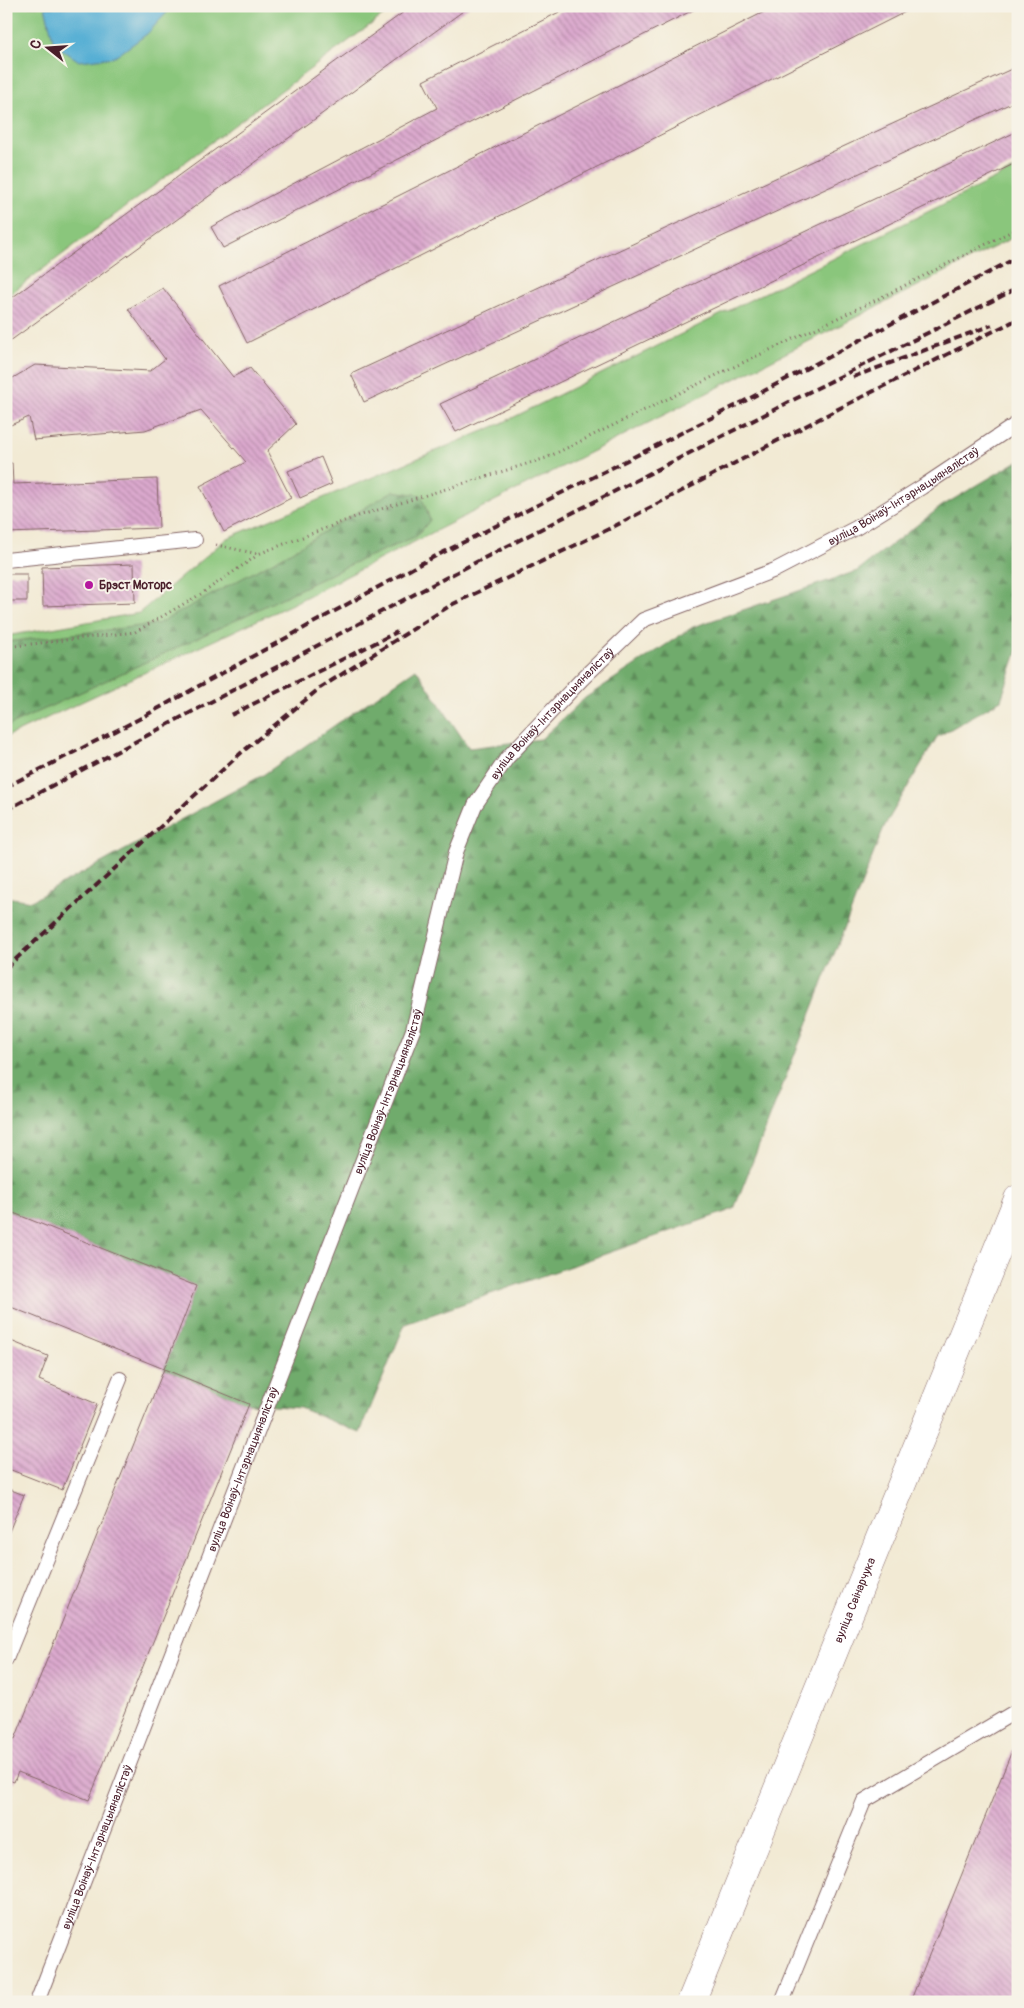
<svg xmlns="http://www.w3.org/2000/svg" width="1024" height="2008" font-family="Pangolin,sans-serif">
<defs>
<pattern id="forest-firs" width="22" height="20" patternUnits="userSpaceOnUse" patternTransform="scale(1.25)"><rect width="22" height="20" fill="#6fab6c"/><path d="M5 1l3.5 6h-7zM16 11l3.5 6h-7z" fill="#5d8b59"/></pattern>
<pattern id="building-back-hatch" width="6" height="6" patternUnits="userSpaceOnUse" patternTransform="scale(1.25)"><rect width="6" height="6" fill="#dba9ce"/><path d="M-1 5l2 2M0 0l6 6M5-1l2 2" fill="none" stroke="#b489a7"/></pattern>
</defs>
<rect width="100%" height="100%" fill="#f7f3e8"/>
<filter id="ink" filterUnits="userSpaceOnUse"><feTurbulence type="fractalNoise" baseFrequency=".02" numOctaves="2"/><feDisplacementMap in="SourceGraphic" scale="10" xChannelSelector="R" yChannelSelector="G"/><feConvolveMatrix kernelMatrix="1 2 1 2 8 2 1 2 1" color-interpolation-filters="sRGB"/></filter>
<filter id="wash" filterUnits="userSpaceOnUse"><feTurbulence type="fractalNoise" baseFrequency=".0096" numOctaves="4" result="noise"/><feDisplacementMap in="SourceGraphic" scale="20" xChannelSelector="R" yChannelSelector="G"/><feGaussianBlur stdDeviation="1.12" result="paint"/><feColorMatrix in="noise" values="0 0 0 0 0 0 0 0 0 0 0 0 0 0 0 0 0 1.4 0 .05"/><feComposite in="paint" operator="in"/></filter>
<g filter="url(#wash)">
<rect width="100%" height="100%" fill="#f2ead4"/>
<g fill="#8ac67c" stroke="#6a7254">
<polygon points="6,6 396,6 225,132 6,297"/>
<polygon points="1018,167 1018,235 290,605 6,737 6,636 139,613 227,538 500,424"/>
</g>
<g fill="url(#forest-firs)" stroke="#5c654c">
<polygon points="1018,461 1018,650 1001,700 937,737 884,827 734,1209 405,1324 360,1433 300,1408 249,1404 164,1369 196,1286 6,1210 6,897 31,901 263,775 416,669 469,748 541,739 585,698 693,627 857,571 942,506"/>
<polygon points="393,491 421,495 430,520 417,536 358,561 234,621 6,727 6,642 157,624 280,558"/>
</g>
<polygon fill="#57afd4" stroke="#506780" points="173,6 147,34 115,57 79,61 54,44 45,7"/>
<g id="blocks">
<g fill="url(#building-back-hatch)">
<polygon points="412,6 470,6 6,344 6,302"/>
<polygon points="571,6 701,6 223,248 211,227 437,108 423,81"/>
<polygon points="776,6 917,6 247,343 219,286"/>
<polygon points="1018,66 1018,100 364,402 351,374"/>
<polygon points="1018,131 1018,162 456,432 440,404"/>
<polygon points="163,288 233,377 250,368 296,424 267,451 291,498 224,532 200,486 246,462 201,410 145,430 34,440 29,417 6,427 6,382 35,365 150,371 165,359 128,309"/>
<polygon points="321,457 332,484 300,498 288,471"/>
<polygon points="6,463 12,463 13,484 157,479 159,528 6,533"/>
<polygon points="134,564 135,603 43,606 42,567"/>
<rect x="6" y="574" width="21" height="27"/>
<polygon points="6,1210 196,1286 164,1369 6,1305"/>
<polygon points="6,1339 48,1356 39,1380 97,1404 62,1490 6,1468"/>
<polygon points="164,1369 249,1404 89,1800 18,1772 14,1782 6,1779 6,1736 15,1739"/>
<polygon points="6,1488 24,1495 6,1539"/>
<polygon points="1018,1736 1018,2002 910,2002"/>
</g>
</g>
</g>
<g filter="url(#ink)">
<use href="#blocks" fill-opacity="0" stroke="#856666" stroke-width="1"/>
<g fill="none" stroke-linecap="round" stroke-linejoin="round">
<defs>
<g id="service">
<polyline points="6,560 195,540"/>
<polyline points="6,1659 120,1379"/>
<path id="s1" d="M37,2002L413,1030L456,852L475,805L507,758L582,679L643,620L775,570L856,528L922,487L1018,423"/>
<polyline points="782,2002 864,1801 1018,1710"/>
</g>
<g id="minor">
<path id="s2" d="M691,2002L1018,1199"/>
</g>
</defs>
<use href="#service" stroke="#856666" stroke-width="16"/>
<use href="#minor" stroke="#856666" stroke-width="29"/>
<g stroke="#856666" stroke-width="3" stroke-dasharray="1 4" stroke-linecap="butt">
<polyline points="216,545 258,554 355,517 546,458 725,371 876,300 1018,228"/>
<polyline points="6,647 135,632 201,594 258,555"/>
</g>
<use href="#service" stroke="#fff" stroke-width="14"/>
<use href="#minor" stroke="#fff" stroke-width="28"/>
<g stroke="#4a1f2b" stroke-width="4" stroke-dasharray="8 4" stroke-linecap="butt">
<polyline points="853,377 992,325"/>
<polyline points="231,715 397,632"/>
<polyline points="6,787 139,719 422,563 739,404 1018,257"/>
<polyline points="6,810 449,576 797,398 1018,288"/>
<polyline points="6,968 241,753 320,688 451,605 611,528 840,408 1018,319"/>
</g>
</g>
</g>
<circle fill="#b5179e" stroke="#f7f3e8" stroke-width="2" cx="89" cy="585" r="5"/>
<g text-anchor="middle" stroke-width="4" stroke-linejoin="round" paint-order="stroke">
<g font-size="12" fill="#4a1f2b" stroke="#f7f3e8">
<text dy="4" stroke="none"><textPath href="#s1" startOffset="1816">вуліца Воінаў-Інтэрнацыяналістаў</textPath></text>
<text dy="4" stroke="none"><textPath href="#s1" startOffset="1396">вуліца Воінаў-Інтэрнацыяналістаў</textPath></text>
<text dy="4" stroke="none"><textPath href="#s1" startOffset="976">вуліца Воінаў-Інтэрнацыяналістаў</textPath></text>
<text dy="4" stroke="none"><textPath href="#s1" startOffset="571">вуліца Воінаў-Інтэрнацыяналістаў</textPath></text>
<text dy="4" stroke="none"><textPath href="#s2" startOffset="434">вуліца Свінарчука</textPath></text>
<text dy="4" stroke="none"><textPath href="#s1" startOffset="166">вуліца Воінаў-Інтэрнацыяналістаў</textPath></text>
</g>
<g font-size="12" font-weight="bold" fill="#4a1f2b" stroke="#f7f3e8" text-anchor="start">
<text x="99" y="589">Брэст Моторс</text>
</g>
</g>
<rect width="1024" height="2008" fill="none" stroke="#f7f3e8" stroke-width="25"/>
<g transform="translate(48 48) rotate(287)" stroke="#f7f3e8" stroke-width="4" paint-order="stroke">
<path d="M0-4L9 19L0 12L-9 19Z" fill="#4a1f2b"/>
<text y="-8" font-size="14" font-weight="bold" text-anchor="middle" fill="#4a1f2b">С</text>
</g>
</svg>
